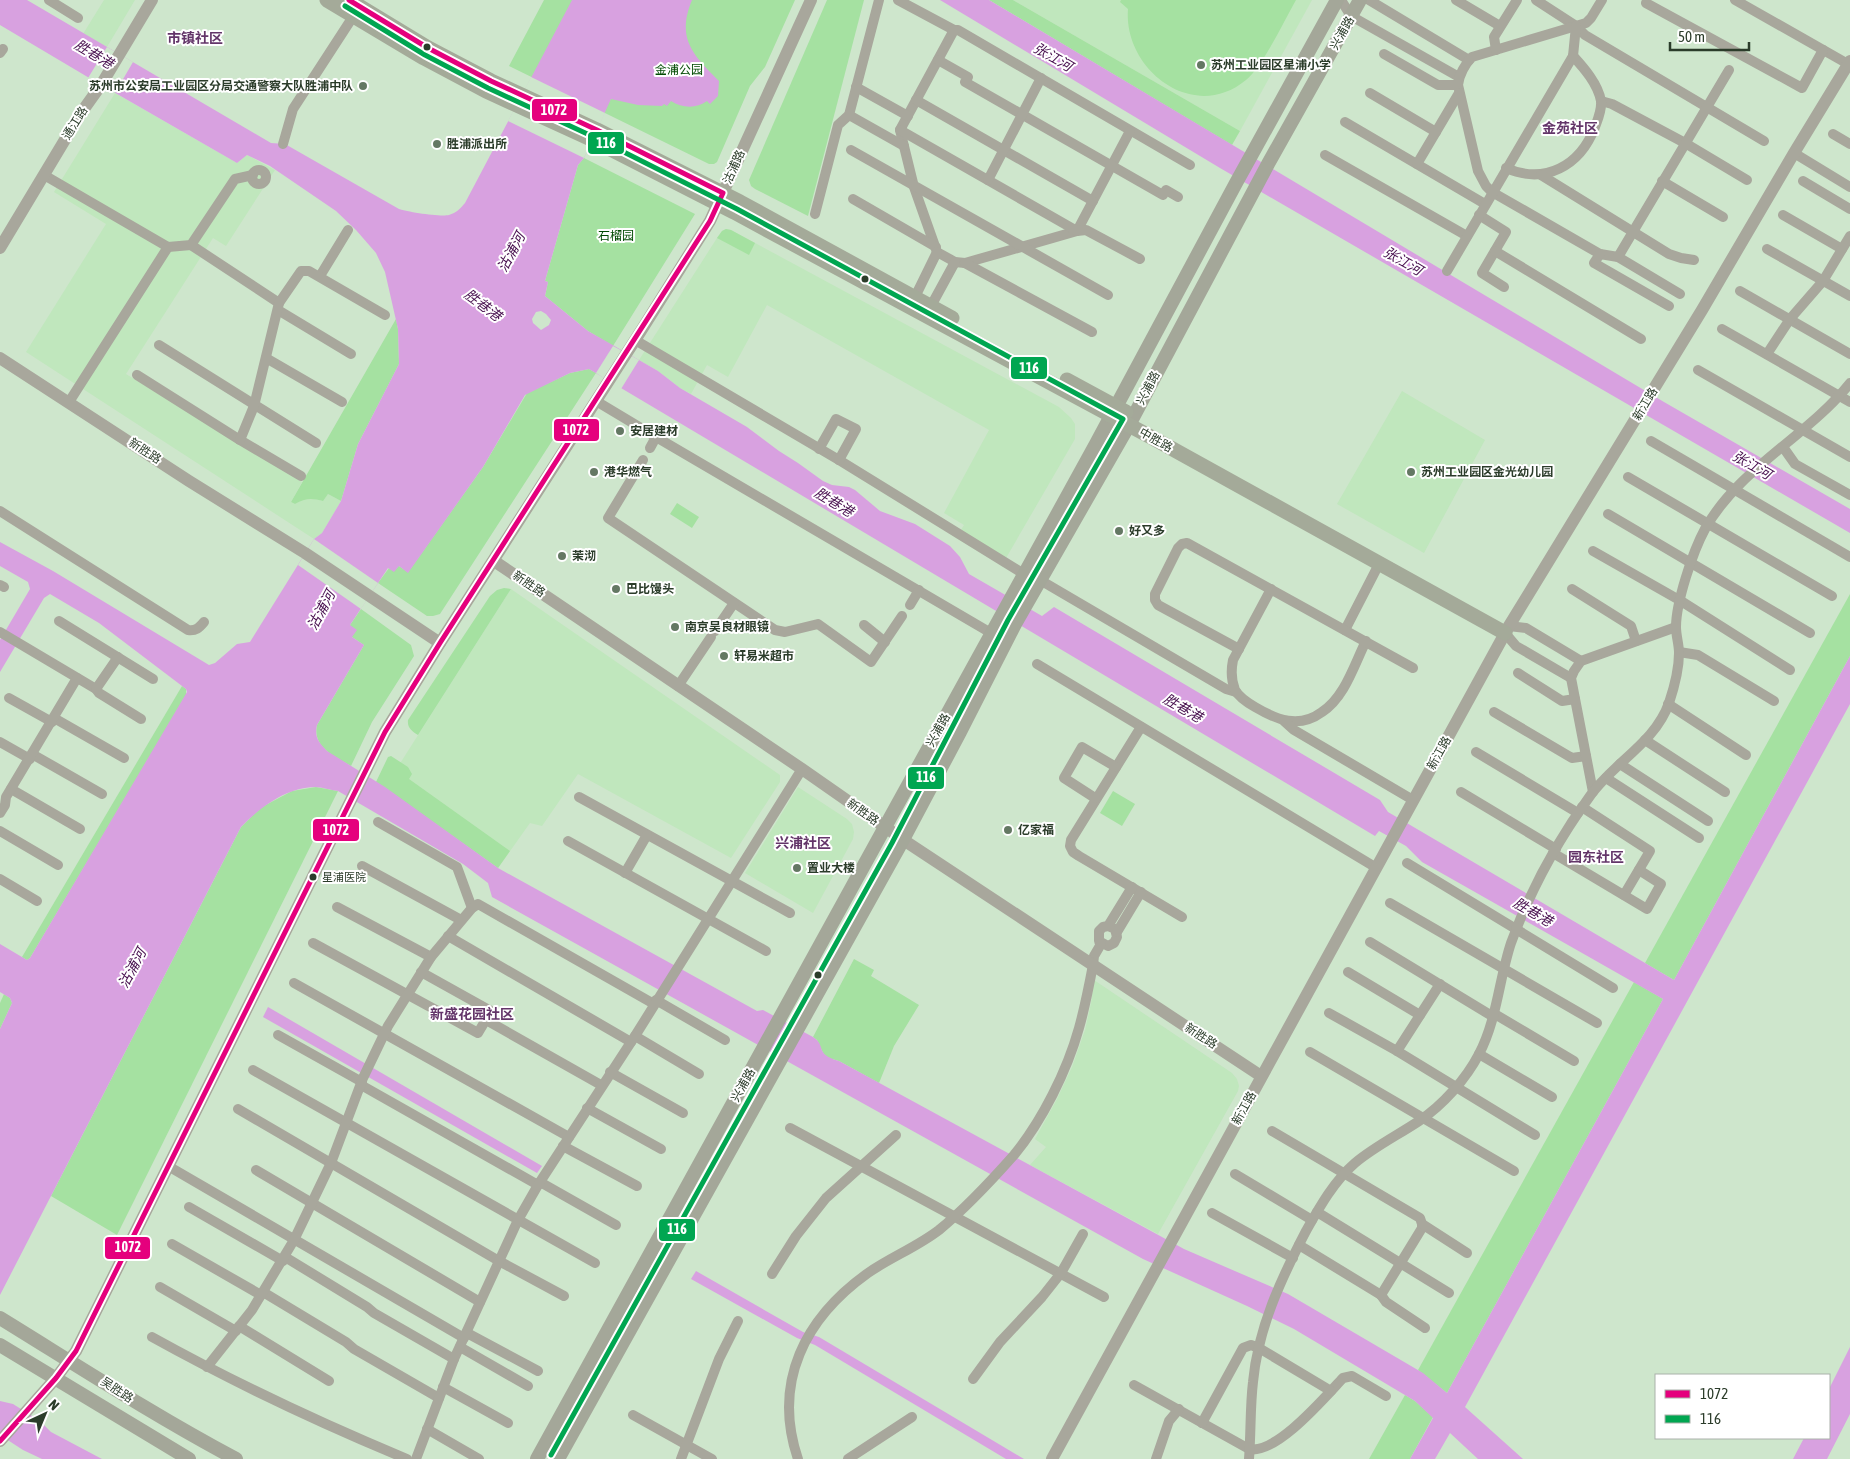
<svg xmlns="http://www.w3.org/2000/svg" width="1850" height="1459" font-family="'Asap Condensed','Noto Sans SC',sans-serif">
<rect width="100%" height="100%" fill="#cee6cc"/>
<g fill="#c0e7bd">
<polygon points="104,0 135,0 107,47 83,34"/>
<polygon points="1013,0 1312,0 1240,131"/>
<polygon points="115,93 237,163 247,155 275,170 226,246 213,238 126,374 302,482 291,502 295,504 303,499 313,498 322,501 328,494 341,501 322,533 314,539 26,352 106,224 54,192"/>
<polygon points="726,229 731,230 1059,407 1071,418 1075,424 1075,439 1002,565 956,538 964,525 944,513 989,430 767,305 728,377 707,365 691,394 680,388 658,371 639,360 717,238 722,231"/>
<polygon points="1402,391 1485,440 1424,553 1337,504"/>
<polygon points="511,589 780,775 780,782 731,858 578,774 542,826 530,823 498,868 385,787"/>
<polygon points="798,787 847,819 852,824 854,832 853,839 813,913 745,873"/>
<polygon points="1094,980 1232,1073 1237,1079 1239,1086 1238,1091 1158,1234 1030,1165 1046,1147 1035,1139 1057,1099 1072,1067 1085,1030 1091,1003"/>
</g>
<g fill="#a5e1a1">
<polygon points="544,0 795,0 765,67 750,86 717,162 714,164 709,164 509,66"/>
<polygon points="827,0 864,0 808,216 755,189 751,186 749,180"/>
<polygon points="989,0 1013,0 1240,131 1232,145"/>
<path d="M1121,0H1296C1284,21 1263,66 1246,80C1193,124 1123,69 1128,9L1120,2Z"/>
<polygon points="584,158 695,214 613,346 588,331 545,296 548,282 545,281 578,165"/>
<polygon points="726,229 731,230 755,243 749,255 717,238 722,231"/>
<path d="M396,319L398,329L399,364L358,444L341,501L328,494L323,501C312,498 305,498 295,504L291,502Z"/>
<polygon points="589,369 596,373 440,614 433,616 427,616 378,583 389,568 399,566 408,572 483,467 527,393 570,373"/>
<polygon points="677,503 699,517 692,528 670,514"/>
<path d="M504,588L511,589L418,735C412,731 407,728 408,720L490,596L497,590Z"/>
<polygon points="1850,594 1850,656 1674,980 1645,963"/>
<path d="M361,609L411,645L414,656L372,722L351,766C335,757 312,747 317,725L364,645L352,637L350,625Z"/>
<polygon points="182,686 186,689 186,696 30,958 27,960 22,957"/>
<polygon points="391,756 408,767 412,774 409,779 510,851 498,868 376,782 388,757"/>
<polygon points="316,787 338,791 117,1235 51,1196 241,827 260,808 292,791"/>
<polygon points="1113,791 1135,804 1122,826 1100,813"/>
<polygon points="854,959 874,970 871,976 919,1005 894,1046 879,1083 839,1061 828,1058 824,1055 817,1040 813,1037"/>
<polygon points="1634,982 1663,999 1447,1393 1418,1370"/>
<polygon points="4,994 10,998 12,1003 0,1029 0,1003"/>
<polygon points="1405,1395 1415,1401 1433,1417 1410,1459 1369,1459"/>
</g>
<g fill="#d8a1e0" fill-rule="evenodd">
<path d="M0,0H27L271,143L285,144L399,209C408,212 440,217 449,215C456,213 461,208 465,203L572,0H692C676,39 693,55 719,81L718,96L710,104L707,101C696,109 682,108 671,101L667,106L664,104L662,106L638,105L611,99L584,158L578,165L545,281L548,282L545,296L588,331L639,360L658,371L680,388L747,427L779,451L798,463L823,481L832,485L849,487L855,490L880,511L915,524L950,546L960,557L969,574L1042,616L1054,607L1380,800L1388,812L1674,980L1850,656V704L1465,1407L1523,1459H1478L1450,1433L1435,1459H1410L1433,1418L1415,1401L1294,1329L1247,1306L1143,1259L492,897L488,883L463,864L338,791C330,790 322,787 315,787C285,788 261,807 241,827L0,1295V1029L12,1003L10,998L0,992V944L27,960L30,958L187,692L186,689L99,623L50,594L44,598L0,672V640L30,589L28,582L0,566V542L53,571L209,665L215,663L237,644L250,642L314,539L322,533L341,501L358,444L399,364L398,329L385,272L376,253L356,230L336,211L270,166L247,155L237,163L91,79L0,25ZM541,311L546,314L551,320L549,325L541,330L533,323L532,319L536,312ZM589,369L1375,836L1379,831L1406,846L1422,862L1663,999L1447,1393L1423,1373L1288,1294L1184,1249L839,1061C814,1054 827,1046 813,1037L763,1010L757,1011L498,868L385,787L327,751C319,743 314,737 317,725L364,645L352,637L357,630L350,625L388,568L394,572L399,566L408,573L483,467L525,395L570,373Z"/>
<polygon points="940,0 989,0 1664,402 1850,509 1850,533 1220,168"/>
<polygon points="268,1007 542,1166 537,1173 263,1017"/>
<polygon points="696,1271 803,1332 819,1337 1024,1459 1006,1459 815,1345 797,1338 691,1279"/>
<polygon points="1850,1347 1850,1414 1827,1459 1793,1459 1804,1438 1829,1438 1829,1389"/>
<polygon points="0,1401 13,1404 40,1421 51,1432 102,1459 42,1459 23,1450 0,1435"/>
</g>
<g fill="#cee6cc">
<polygon points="107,47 133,62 115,93 88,78"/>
<polygon points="531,77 605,113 584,158 508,121"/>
<polygon points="613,346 639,360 621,389 596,373"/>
<polygon points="314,539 378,583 361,609 298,565"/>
</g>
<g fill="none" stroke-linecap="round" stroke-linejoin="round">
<g stroke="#a8a79c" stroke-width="10">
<polyline points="49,0 78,18"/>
<polyline points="898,0 954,30 958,30 1190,165"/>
<polyline points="1341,0 1351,16 1459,77"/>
<polyline points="1369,0 1469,60"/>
<polyline points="1456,0 1500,26"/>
<polyline points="1536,0 1576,26 1585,35 1764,141"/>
<path d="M1602,0L1591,18L1586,23L1472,57C1465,64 1459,75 1458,85L1478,171L1486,186L1492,192L1600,254L1618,257L1680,294"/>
<polyline points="1735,0 1848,64"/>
<polyline points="1646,3 1802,88 1823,50"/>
<polyline points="954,30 900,130 914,187 937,252 955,262 965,263 1077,231 1130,131"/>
<polyline points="1496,50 1494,37 1517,0"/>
<polyline points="0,53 3,49"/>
<polyline points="1384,54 1438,85 1458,85"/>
<polyline points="938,60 968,77 965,82 1163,195 1166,190 1178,197"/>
<polyline points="856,87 908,116"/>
<polyline points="1370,93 1436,132"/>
<polyline points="916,100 1093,201"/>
<polyline points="1601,101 1612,104 1685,143 1747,180"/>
<polyline points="849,115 904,146"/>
<polyline points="1345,122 1485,204"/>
<polyline points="900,130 1077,231 1086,230 1140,259"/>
<polyline points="1833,134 1850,144"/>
<polyline points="283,144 293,109 356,12"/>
<polyline points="851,150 1108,295"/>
<polyline points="1794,153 1850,187"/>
<polyline points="1325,155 1467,236"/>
<polyline points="1417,164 1459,93"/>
<path d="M1506,168C1545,185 1580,166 1595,127C1598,119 1602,110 1601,101C1598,84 1584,68 1573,56"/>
<circle cx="259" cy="177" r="7"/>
<polyline points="44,175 168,247 191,245 235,179 253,175"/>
<polyline points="1541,175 1669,254 1681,258 1694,260"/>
<polyline points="988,180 1041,78"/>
<polyline points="1662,181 1723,217"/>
<polyline points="1803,181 1850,209"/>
<polyline points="853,199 936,247"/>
<polyline points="815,214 838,125 849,115 879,0"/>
<polyline points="1479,215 1506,232 1482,273 1504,287"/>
<polyline points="1783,215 1842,249"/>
<polyline points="191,245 279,303"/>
<polyline points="1767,249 1850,296"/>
<polyline points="1495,251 1641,339"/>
<polyline points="1600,254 1594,263 1669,306"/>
<polyline points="1618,257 1729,70"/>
<polyline points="965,263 1092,332"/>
<polyline points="1447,271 1573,56 1576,26"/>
<polyline points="320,276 348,230"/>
<polyline points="1740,291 1850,354"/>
<polyline points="916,302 915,297 937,252"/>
<polyline points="925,308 931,306 955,262"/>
<polyline points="278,310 351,354"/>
<polyline points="1722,329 1850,402"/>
<polyline points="635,340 839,460 1024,574"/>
<polyline points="159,345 316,443"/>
<polyline points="1767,354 1790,319 1823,281 1850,236"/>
<polyline points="266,358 342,402"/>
<polyline points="1698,370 1850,457"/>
<polyline points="137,375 240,440 301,476"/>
<polyline points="596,401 656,437 991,633"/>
<polyline points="69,402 168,247"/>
<polyline points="240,440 254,406 279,303 301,271 309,271 385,315"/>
<polyline points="1651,441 1850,557"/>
<polyline points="1783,447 1795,464 1850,495"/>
<polyline points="650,448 656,437"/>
<polyline points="819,449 836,419 856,429 839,460"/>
<polyline points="643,460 608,518 775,630 785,632 818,624 871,662 902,616"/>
<polyline points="1628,477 1832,596"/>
<path d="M0,511L188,630C196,631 199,628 204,622"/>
<polyline points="1608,514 1810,633"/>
<polyline points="1593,551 1681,601 1790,670"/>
<polyline points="1040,580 1226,689 1236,692"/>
<polyline points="0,585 4,587"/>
<path d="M1271,589L1233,660C1231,670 1231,680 1235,690C1239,697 1248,703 1255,707C1277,720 1299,729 1322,712C1345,697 1354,665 1366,641"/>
<polyline points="1572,589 1631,626 1636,641"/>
<polyline points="910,605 919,590"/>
<polyline points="59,621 153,679"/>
<polyline points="864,625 885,642"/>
<polyline points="1509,626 1526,628 1581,661"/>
<polyline points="1345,630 1379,564"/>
<polyline points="715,631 734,603"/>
<polyline points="0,632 96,689 99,693 141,719"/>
<polyline points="1505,633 1516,646 1571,678"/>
<polyline points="1239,649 1158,605 1155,600 1155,594 1178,548 1182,544 1187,543 1413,668"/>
<polyline points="1679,652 1698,655 1774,701"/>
<polyline points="1037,664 1375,867"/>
<polyline points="1518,673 1562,701 1575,699"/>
<polyline points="678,686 711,637"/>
<polyline points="96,689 118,657"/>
<polyline points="9,698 52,722"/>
<polyline points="1668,704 1746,755"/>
<polyline points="1494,712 1572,758 1586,756"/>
<polyline points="54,718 124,758"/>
<polyline points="1284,721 1294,730 1413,800"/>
<polyline points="1141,727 1071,840 1070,846 1073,852 1079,856 1182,917"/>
<polyline points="1645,740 1725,792"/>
<polyline points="0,742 30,759"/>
<polyline points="1476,752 1578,813"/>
<polyline points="32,754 102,794"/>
<polyline points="1620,764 1708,821"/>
<polyline points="1606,778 1699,838"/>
<polyline points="11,789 80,829"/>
<polyline points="1461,792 1556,849"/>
<polyline points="1593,792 1571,678 1574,671 1581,661 1676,627"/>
<polyline points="579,797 790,913"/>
<polyline points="1095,798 1064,778 1082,747 1116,767"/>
<polyline points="1582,807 1650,851 1624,895"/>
<polyline points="0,813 5,805 6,797 77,678"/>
<polyline points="378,822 457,867 472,908"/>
<polyline points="0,831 58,865"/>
<polyline points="568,841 766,951"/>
<polyline points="1553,853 1647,909 1661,884 1639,870"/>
<polyline points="1407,863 1613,988"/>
<polyline points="362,866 461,920"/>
<polyline points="625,873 647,835"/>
<polyline points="0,879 37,901"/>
<polyline points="1390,903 1597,1023"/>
<polyline points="337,907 431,957"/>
<polyline points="1108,926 1115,929 1117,937 1114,943 1108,946 1099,941 1099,931 1103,927 1108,926 1132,887"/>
<polyline points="1117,932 1141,892"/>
<polyline points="448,936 631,1042"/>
<polyline points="1370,942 1492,1016"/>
<polyline points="313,943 478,1033 491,1011 421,972"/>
<polyline points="1348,972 1420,1015"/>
<polyline points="294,983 569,1137"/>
<polyline points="656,1000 725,1040"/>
<polyline points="1329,1013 1397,1051 1535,1135"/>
<polyline points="1493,1013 1574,1061"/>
<polyline points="486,1020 601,1085"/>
<polyline points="278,1035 362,1082"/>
<polyline points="635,1036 699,1074"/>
<polyline points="1397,1051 1440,984"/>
<polyline points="1310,1052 1514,1171"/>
<polyline points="1479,1054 1552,1097"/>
<polyline points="253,1070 595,1263"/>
<polyline points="610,1072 683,1113"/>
<polyline points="361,1085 538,1185"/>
<polyline points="587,1108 661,1149"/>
<polyline points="238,1109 499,1261 564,1296"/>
<polyline points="790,1128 1104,1297"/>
<polyline points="1272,1131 1420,1218 1422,1224 1422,1228 1381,1295 1386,1302 1425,1328"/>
<polyline points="563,1146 637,1186"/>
<polyline points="168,1166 464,1338"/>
<polyline points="256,1170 480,1302"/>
<polyline points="1235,1174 1312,1220"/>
<polyline points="540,1182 616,1225"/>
<polyline points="189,1207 283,1261"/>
<polyline points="1317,1212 1449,1293"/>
<polyline points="1212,1213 1293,1258"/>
<polyline points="1422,1224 1467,1253"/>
<polyline points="172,1244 261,1295"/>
<polyline points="1299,1245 1381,1295"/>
<polyline points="285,1257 367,1307 374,1313 454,1359"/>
<polyline points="772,1274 796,1236 826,1198 896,1135"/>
<polyline points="160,1287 236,1331"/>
<polyline points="263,1292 346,1342 354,1349 439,1398"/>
<polyline points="239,1326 329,1381"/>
<polyline points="467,1333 538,1371"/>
<path d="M152,1337C235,1383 320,1423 407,1459"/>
<polyline points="460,1347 528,1386"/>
<polyline points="207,1367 252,1310 294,1240 331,1163 363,1078 388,1026 431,957 472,908 478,904 654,1004"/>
<polyline points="973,1379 1000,1342 1042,1297 1061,1273 1083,1234"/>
<path d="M1134,1385L1249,1449C1276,1455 1325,1397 1343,1378L1352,1376L1386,1396"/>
<polyline points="443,1387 508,1423"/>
<polyline points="633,1415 712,1459"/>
<polyline points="1202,1423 1243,1348 1251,1345 1259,1348 1331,1391"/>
<polyline points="427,1429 479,1459"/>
<polyline points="416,1459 454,1359 518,1220 538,1185 635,1036 802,769"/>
<polyline points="681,1459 719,1359 738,1321"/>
<path d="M798,1459C772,1382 805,1318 868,1273C891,1257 917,1247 939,1230C966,1208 991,1181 1014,1155C1042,1121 1067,1071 1079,1028C1085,1007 1089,986 1093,965L1094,956L1101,944"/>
<polyline points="848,1459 912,1417"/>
<polyline points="1156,1459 1169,1421 1179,1409"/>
<path d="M1249,1459C1251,1433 1250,1407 1253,1382C1258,1328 1281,1279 1306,1231C1319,1208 1334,1181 1355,1163C1374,1147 1398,1135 1419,1121C1443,1105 1466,1079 1479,1054C1497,1020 1499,979 1511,943C1530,891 1558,840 1590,796C1613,763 1655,743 1669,703C1674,688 1679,668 1679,653C1679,644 1676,636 1676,627C1676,602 1693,551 1705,529C1739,468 1807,437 1850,383"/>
</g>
<g stroke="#a8a79c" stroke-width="12">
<polyline points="0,248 81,113 101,85 152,0"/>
<polyline points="0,358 189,481 305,553 440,643"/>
<polyline points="494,561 802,769 908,843 1261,1076"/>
<polyline points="0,1441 56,1378 76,1351 385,732 440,643 639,334 710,221 811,0"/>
<polyline points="1052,1459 1509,626 1702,310 1794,153 1850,61"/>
</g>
<g stroke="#a4a799" stroke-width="14">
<path d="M0,1318C78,1366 155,1416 236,1459"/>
<polyline points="0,1345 189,1459"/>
<polyline points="537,1459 1096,444 1236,183 1337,0"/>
<polyline points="558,1459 899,847 960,732 1015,624 1129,425 1268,164 1360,0"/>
</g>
<g stroke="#a4aa99" stroke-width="15">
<polyline points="327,0 424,58 486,91 593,140 734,212 1151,437 1505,633"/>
<polyline points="349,0 428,48 491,81 597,130 740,202 952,318"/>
<polyline points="1067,380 1126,412"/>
</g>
<defs>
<polyline id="bus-1" points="0,1441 56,1378 76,1351 385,732 440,643 710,221 723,193 597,130 491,81 428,48 349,0"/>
<polyline id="bus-2" points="345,6 425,55 488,88 594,137 737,209 1123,419 1008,620 892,843 551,1455"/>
</defs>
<use href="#bus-1" stroke="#fff" stroke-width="9"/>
<use href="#bus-2" stroke="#fff" stroke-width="9"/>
<use href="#bus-1" stroke="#e5007d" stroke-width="5"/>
<use href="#bus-2" stroke="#00a651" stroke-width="5"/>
</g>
<g fill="#2b3c2a" stroke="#fff" stroke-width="2">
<circle cx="427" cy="47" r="4.5"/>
<circle cx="865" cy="279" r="4.5"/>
<circle cx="313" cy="877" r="4.5"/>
<circle cx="818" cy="975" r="4.5"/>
</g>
<g fill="#647863" stroke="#fff" stroke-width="2">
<circle cx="1201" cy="65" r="5"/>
<circle cx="363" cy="86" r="5"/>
<circle cx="437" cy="144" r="5"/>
<circle cx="620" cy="431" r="5"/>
<circle cx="594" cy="472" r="5"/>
<circle cx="1411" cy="472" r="5"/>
<circle cx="1119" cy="531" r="5"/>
<circle cx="562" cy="556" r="5"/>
<circle cx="616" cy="589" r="5"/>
<circle cx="675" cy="627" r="5"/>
<circle cx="724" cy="656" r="5"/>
<circle cx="1008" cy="830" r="5"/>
<circle cx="797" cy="868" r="5"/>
</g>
<g text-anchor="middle" stroke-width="4" stroke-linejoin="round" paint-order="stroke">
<g font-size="11" fill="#2b3c2a" stroke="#fff" text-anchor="start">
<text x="322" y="881">星浦医院</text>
</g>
<g font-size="12" fill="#2b3c2a" stroke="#fff">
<text transform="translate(1342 33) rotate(-61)" y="4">兴浦路</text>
<text transform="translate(75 123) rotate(-58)" y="4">通江路</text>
<text transform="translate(734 167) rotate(-66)" y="4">沽浦路</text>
<text transform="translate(1148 388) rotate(-62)" y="4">兴浦路</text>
<text transform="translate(1645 404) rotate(-59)" y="4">新江路</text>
<text transform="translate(1156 440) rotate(29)" y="4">中胜路</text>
<text transform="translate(145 451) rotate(33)" y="4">新胜路</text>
<text transform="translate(529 584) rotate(34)" y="4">新胜路</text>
<text transform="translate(938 730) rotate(-61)" y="4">兴浦路</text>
<text transform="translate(1439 753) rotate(-61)" y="4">新江路</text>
<text transform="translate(863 812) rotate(35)" y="4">新胜路</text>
<text transform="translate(1201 1036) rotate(33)" y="4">新胜路</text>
<text transform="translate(743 1085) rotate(-61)" y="4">兴浦路</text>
<text transform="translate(1244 1108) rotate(-61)" y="4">新江路</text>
<text transform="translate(117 1390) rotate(33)" y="4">吴胜路</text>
</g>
<g font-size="12" font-weight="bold" fill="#2b3c2a" stroke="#fff" text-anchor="start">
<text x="1211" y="69">苏州工业园区星浦小学</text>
<text x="353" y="90" text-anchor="end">苏州市公安局工业园区分局交通警察大队胜浦中队</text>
<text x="447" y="148">胜浦派出所</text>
<text x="630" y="435">安居建材</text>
<text x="604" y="476">港华燃气</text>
<text x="1421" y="476">苏州工业园区金光幼儿园</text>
<text x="1129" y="535">好又多</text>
<text x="572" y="560">茉沏</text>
<text x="626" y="593">巴比馒头</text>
<text x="685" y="631">南京吴良材眼镜</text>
<text x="734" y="660">轩易米超市</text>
<text x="1018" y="834">亿家福</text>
<text x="807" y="872">置业大楼</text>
</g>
<g font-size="12" fill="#024b03" stroke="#fff">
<text x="679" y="74">金浦公园</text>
<text x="616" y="240">石榴园</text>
</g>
<g font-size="14" font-weight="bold" fill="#633569" stroke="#fff">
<text x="195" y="43">市镇社区</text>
<text x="1570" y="133">金苑社区</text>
<text x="803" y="848">兴浦社区</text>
<text x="1596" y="862">园东社区</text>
<text x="472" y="1019">新盛花园社区</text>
</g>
<g font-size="14" font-style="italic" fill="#470f4e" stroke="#fff">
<text transform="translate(94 54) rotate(31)" y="5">胜巷港</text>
<text transform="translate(1053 57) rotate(30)" y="5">张江河</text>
<text transform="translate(511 252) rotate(-62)" y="5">沽浦河</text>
<text transform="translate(1403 261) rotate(30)" y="5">张江河</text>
<text transform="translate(483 305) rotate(37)" y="5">胜巷港</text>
<text transform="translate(1752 465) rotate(30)" y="5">张江河</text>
<text transform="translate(834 502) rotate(31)" y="5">胜巷港</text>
<text transform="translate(321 610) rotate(-62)" y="5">沽浦河</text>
<text transform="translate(1183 708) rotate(30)" y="5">胜巷港</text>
<text transform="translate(1533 912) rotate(30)" y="5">胜巷港</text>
<text transform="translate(132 968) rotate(-62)" y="5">沽浦河</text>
</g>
</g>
<g stroke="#fff" stroke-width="2">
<rect x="531" y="98" width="47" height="24" rx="5" fill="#e5007d"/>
<rect x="587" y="131" width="38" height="24" rx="5" fill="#00a651"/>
<rect x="1010" y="356" width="38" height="24" rx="5" fill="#00a651"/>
<rect x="553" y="418" width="47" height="24" rx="5" fill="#e5007d"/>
<rect x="907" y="766" width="38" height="24" rx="5" fill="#00a651"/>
<rect x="312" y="818" width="48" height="24" rx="5" fill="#e5007d"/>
<rect x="658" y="1218" width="38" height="24" rx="5" fill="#00a651"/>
<rect x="104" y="1236" width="47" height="24" rx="5" fill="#e5007d"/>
</g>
<g font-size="14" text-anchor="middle" font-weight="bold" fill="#fff">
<text x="554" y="115">1072</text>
<text x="606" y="148">116</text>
<text x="1029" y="373">116</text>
<text x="576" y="435">1072</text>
<text x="926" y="782">116</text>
<text x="336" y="835">1072</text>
<text x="677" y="1234">116</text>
<text x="128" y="1252">1072</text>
</g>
<rect x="1655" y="1374" width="175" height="65" fill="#ffffff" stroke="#aab1aa"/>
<rect x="1665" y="1390" width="25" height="8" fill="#e5007d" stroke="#aab1aa"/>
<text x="1700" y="1399" font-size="15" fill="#2b3c2a">1072</text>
<rect x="1665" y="1415" width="25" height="8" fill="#00a651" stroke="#aab1aa"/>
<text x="1700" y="1424" font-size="15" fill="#2b3c2a">116</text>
<g transform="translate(45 1414) rotate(44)" stroke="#ffffff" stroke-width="4" paint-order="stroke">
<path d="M0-4L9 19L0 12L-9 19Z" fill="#2b3c2a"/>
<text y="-8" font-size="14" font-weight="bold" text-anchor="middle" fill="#2b3c2a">N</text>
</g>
<path d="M1670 42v8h79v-8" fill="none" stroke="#2b3c2a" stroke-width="2.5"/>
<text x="1678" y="42" font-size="15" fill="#2b3c2a" stroke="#ffffff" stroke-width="4" paint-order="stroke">50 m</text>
</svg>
